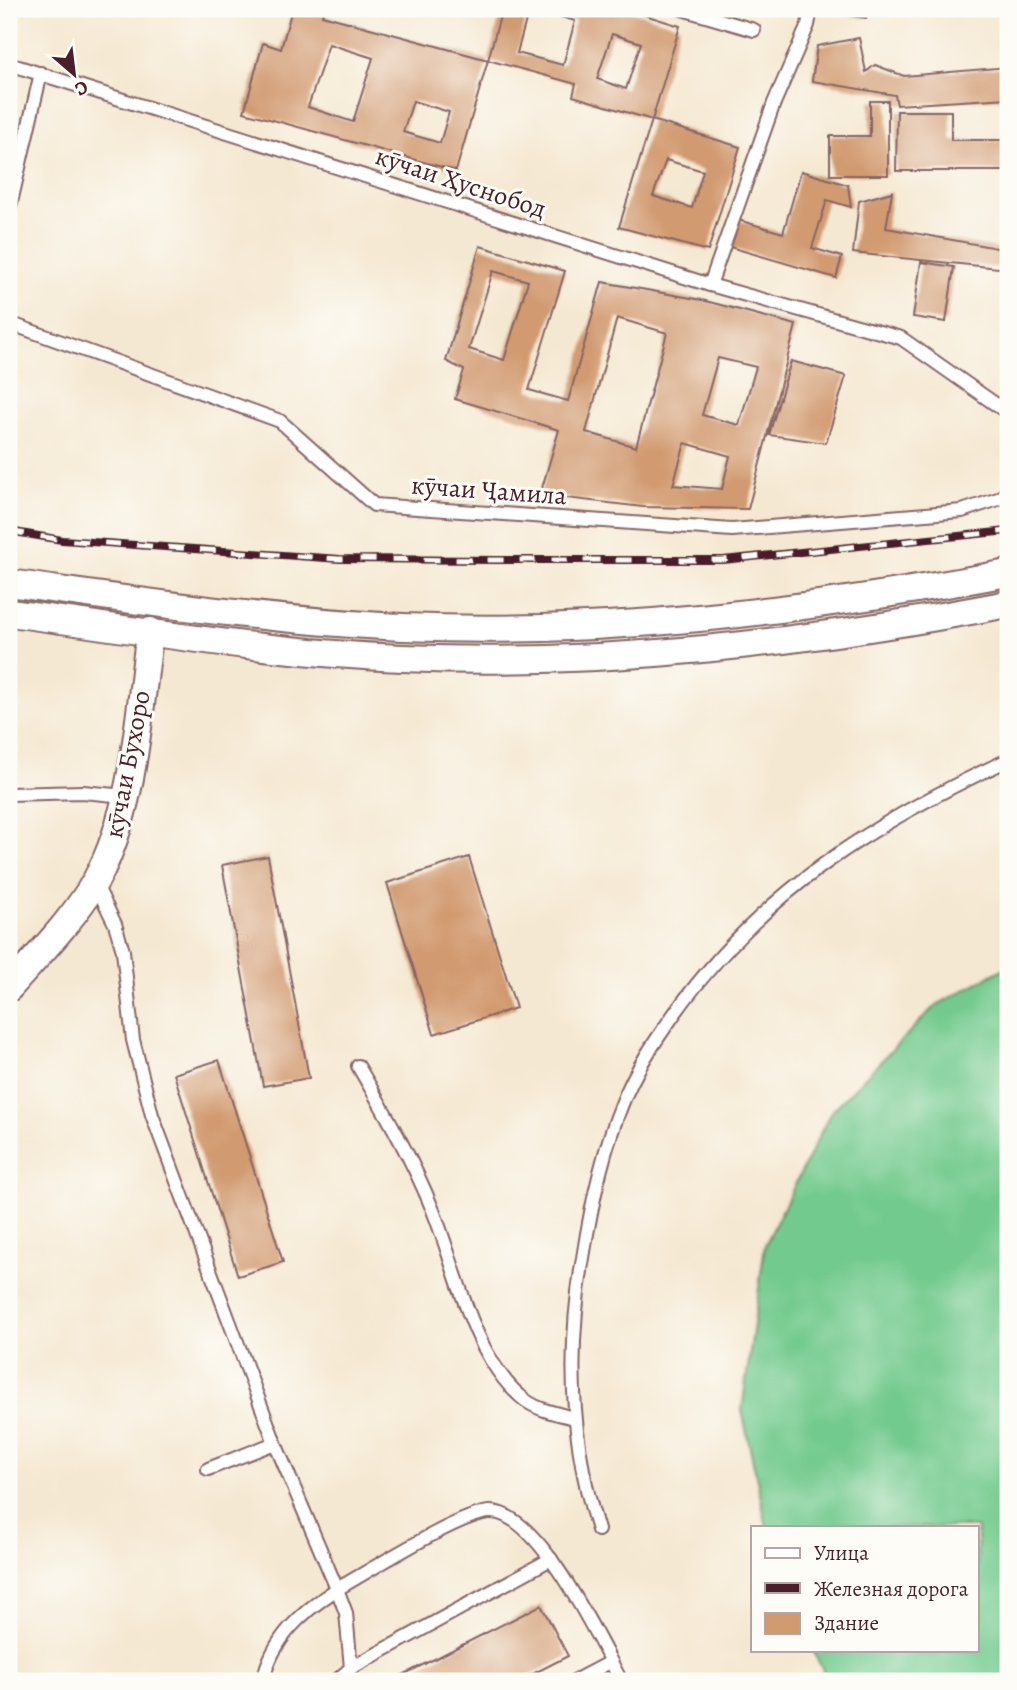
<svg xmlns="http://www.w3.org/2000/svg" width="1017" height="1690" font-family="Alegreya,serif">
<rect width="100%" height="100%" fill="#fdfcf7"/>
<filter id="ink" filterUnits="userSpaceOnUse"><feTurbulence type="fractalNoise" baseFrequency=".0143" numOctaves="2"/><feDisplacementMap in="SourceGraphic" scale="14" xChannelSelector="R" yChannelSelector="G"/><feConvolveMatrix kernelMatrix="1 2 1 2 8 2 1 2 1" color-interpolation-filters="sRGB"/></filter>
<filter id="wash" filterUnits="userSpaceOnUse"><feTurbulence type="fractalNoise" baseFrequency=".00686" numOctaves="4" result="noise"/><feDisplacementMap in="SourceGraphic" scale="28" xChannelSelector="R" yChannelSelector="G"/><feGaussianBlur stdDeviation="1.57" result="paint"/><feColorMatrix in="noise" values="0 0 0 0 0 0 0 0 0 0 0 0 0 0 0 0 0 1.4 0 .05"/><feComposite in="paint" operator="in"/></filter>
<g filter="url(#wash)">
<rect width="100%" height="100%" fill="#f5e8d2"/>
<polygon fill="#73ca8e" stroke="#5e745c" stroke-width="2" points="1008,966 1008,1681 828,1681 813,1650 977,1650 977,1527 767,1527 742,1410 765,1245 831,1112 935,1006"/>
<g id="blocks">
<g fill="#d19a70" fill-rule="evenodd">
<path d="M292,9H324L322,15L488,60L456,171L244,112L263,43L281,49ZM329,44L373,58L353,122L308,107ZM413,101L449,112L440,143L403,132Z"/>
<path d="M502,9H529L517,53L563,65L575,21L533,9H625L680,26L652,120L573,96L576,84L488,60ZM612,34L641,43L626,89L597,79Z"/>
<polygon points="823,9 870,9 866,18 821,11"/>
<polygon points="1003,9 1008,9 1008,48 1006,48"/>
<polygon points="859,38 866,72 875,65 904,76 1008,67 1008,98 897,105 895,95 812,81 817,46"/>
<polygon points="870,101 888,101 888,175 830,175 830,136 870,136"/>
<polygon points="897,111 951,111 951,140 1008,140 1008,171 896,171"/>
<path d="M652,120L740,147L708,251L619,227ZM666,160L703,171L692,208L653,196Z"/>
<polygon points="801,171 848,185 851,207 827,200 812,248 842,257 836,278 730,247 738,220 783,233"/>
<polygon points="892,192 886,228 1008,250 1008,269 853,253 859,201"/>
<path d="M480,246L565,271L529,390L568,401L602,282L702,300L796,325L748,509L643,507L540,495L559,430L455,399L464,370L446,361ZM493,271L528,281L504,360L469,349ZM617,318L667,333L636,447L586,432ZM718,358L756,367L739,425L702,415ZM685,443L730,456L722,489L673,485Z"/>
<polygon points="921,262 954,267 946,322 913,317"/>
<polygon points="791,361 846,376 826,443 769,435"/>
<polygon points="268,856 309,1078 263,1086 222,865"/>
<polygon points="469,857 516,1008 434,1034 387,883"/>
<polygon points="219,1060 283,1262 238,1276 174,1074"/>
<polygon points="541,1605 568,1656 519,1681 391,1681"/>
</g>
</g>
</g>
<g filter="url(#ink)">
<use href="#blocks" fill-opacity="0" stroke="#866565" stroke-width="2"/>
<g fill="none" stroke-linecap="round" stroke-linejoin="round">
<defs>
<g id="service">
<polyline points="682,9 754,30"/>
<polyline points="9,64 710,285 901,338 1008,413"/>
<polyline points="9,211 41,73"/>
<polyline points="710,285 774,103 808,25 811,9"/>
<polyline points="9,323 280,421 374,505 732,530 962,511 1001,498 1008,490"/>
<polyline points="9,794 83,792 125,796"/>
<path d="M95,883L115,924L123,951L133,1040L152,1115L275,1443L337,1589C302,1612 272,1638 263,1681"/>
<path d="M358,1066C385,1112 412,1159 432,1208C456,1266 471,1353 520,1396C535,1410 555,1413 574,1418"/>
<polyline points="208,1469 275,1443"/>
<path d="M598,1530C570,1441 567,1351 583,1258C591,1206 602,1153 622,1104C634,1072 655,1041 675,1013C762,892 875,821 1008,760"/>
<path d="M351,1668L346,1613L337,1589C368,1572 460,1513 490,1512C539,1511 600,1642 621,1681"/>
<polyline points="336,1681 351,1668 551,1559"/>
<polyline points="574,1681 610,1662"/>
</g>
<g id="minor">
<path d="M9,583C140,601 271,621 403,627C607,636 809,610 1008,573"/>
<path d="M9,613C139,630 271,653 403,658C607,667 809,642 1008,604"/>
<path d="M9,988C38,955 74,919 96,880C135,810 139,710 150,631"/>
</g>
</defs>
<use href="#service" stroke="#866565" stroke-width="16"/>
<use href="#minor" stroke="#866565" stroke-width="30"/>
<use href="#service" stroke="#fff" stroke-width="12"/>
<use href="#minor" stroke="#fff" stroke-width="26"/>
<defs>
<polyline id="rail" points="9,531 62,540 340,559 498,560 723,560 1008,531"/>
</defs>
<use href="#rail" stroke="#4a1f2b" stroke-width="8"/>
<use href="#rail" stroke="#fdfcf7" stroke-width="5" stroke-dasharray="16" stroke-linecap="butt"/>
</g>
</g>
<g text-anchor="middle" stroke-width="6" stroke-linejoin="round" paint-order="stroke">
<g font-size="26" fill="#4a1f2b" stroke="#fdfcf7">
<text transform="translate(461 182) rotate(18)" y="9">кӯчаи Ҳуснобод</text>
<text transform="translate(489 490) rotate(4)" y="9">кӯчаи Ҷамила</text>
<text transform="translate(127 764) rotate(-79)" y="9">кӯчаи Бухоро</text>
</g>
</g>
<rect width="1017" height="1690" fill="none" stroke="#fdfcf7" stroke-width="35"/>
<rect x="751" y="1526" width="228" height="126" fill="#fdfcf7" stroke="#b5a4a5" stroke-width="2"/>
<rect x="765" y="1548" width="35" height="10" fill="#ffffff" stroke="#b5a4a5" stroke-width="2"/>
<text x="814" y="1560" font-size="21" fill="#4a1f2b">Улица</text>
<rect x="765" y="1583" width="35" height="10" fill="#4a1f2b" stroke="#b5a4a5" stroke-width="2"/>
<text x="814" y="1596" font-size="21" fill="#4a1f2b">Железная дорога</text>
<rect x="765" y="1613" width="35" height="21" fill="#d19a70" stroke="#b5a4a5" stroke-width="2"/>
<text x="814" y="1630" font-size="21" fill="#4a1f2b">Здание</text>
<g transform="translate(74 74) rotate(152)" stroke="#fdfcf7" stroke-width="5" paint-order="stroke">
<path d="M0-5L12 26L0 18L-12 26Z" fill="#4a1f2b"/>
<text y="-10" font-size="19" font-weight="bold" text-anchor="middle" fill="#4a1f2b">С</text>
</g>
</svg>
